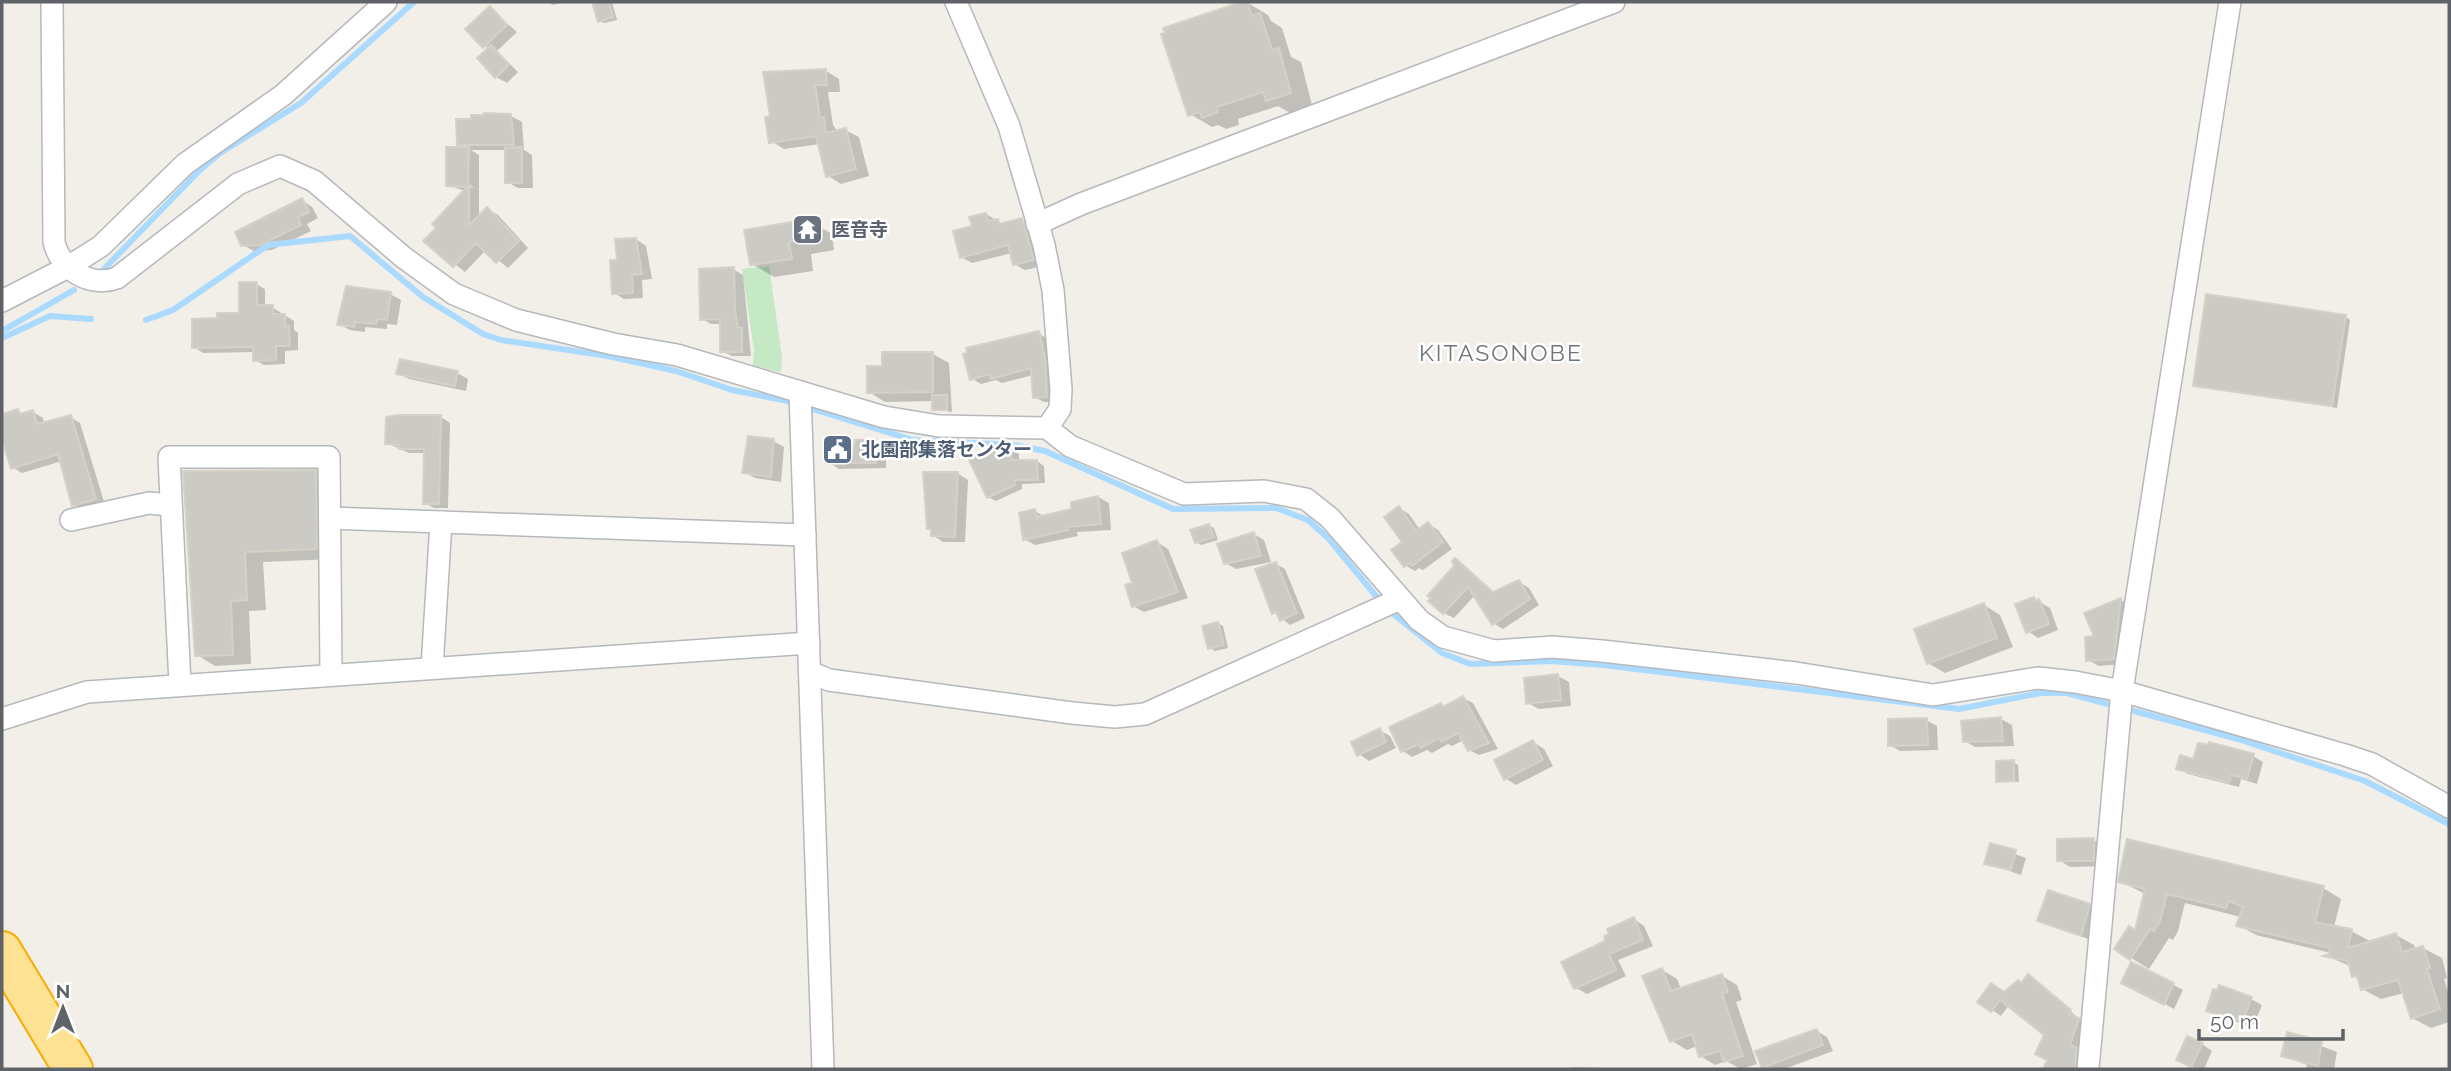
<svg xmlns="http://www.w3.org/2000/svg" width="2451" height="1071" font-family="Raleway,'Noto Sans JP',sans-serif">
<rect width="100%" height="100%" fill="#f1efe8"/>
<polygon fill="#c5e8c5" points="769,266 782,357 781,372 753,366 754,350 742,269"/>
<g fill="#0003">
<polygon points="547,2 564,2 553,5"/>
<polygon points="594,2 612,2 617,20 604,23 599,20"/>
<polygon points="1246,2 1268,15 1271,21 1282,28 1291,57 1301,62 1312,105 1290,113 1278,106 1238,119 1239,125 1226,129 1218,125 1212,127 1190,114 1165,29"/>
<polygon points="490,9 517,32 497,51 518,72 507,83 496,77 489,49 468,30"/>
<polygon points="826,71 839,79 840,92 828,92 833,125 838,132 845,130 859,137 869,176 841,184 828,176 820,144 784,149 771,141 772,117"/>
<polygon points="511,116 522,122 524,150 532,155 533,188 518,188 507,182 507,150 471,150 479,155 479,218 487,209 498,215 528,248 508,268 486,250 465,272 425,241 465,191 447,185 467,149 458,144"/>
<polygon points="302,200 312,207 318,218 307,224 311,231 272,250 254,251 243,245"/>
<polygon points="986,214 1004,225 1022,220 1033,226 1043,266 1025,270 1014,264 1012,253 972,263 961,257 974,227"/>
<polygon points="810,221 832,234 834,250 811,254 813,271 774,277 752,264"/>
<polygon points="636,239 646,246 652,279 642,280 643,298 624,299 614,293 618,261"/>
<polygon points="733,269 743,275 751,356 732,356 722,351 722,324 711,324 702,319"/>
<polygon points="256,284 265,289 265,307 272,307 294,321 294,330 298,333 298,350 285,351 285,364 264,365 255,360 255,352 203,353 194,347 219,320 241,314"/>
<polygon points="390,294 401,300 397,325 387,324 387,329 365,327 365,332 350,330 339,324"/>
<polygon points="2346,317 2350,320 2337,408 2195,385"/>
<polygon points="1038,333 1048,339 1056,402 1044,402 1034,397 1033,375 1002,383 996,380 981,384 971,378"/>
<polygon points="933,354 949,363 952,412 933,409 934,401 885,402 869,392 884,367"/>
<polygon points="398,373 457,373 468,379 466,391 409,379"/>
<polygon points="2,411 7,414 33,412 43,418 44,424 70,417 80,423 105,505 84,511 74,505 62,461 22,473 12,467 2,434"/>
<polygon points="441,417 450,423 448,508 434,508 425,503 425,453 409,453 387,443"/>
<polygon points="773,441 784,447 781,482 755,478 744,472"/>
<polygon points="875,441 886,447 886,468 839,469 828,462"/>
<polygon points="1011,450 1019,454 1019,462 1037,461 1044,466 1045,483 1022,484 1022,489 996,501 988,497"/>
<polygon points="316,472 334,483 335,559 263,562 266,610 249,611 251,664 215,666 197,655 185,473"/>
<polygon points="957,473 968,480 965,542 943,542 932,535 929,528"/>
<polygon points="1098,497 1109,503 1111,530 1077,532 1078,536 1035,545 1024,539 1035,511 1045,517 1073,511 1073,503"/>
<polygon points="1399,508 1409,514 1420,530 1428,524 1438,530 1452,549 1423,570 1419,568 1415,571 1405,565"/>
<polygon points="1209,526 1214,528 1218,540 1201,545 1196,542"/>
<polygon points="1254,534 1264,540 1271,562 1236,569 1225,563"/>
<polygon points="1157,542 1168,549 1188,598 1144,612 1133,606 1134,584"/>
<polygon points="1455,561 1495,593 1519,582 1529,588 1539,605 1503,629 1493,623 1475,595 1454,618 1444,613 1457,566"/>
<polygon points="1276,564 1285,569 1305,618 1290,625 1273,612"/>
<polygon points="2034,599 2050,608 2058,630 2038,638 2028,631"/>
<polygon points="2121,600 2132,606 2124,664 2099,666 2088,660 2096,637 2086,614"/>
<polygon points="1984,605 2000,615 2013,647 1945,673 1928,663"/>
<polygon points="1218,623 1223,626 1228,648 1215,651 1210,648"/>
<polygon points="1558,676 1569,682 1571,706 1539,709 1528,703"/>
<polygon points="1463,698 1473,703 1498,749 1479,755 1469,750 1464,740 1452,746 1448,744 1432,753 1427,750 1412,757 1403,751 1441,705 1446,707"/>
<polygon points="2001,719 2012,725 2014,746 1975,747 1965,741"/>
<polygon points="1926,720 1937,726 1938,750 1900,751 1890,745"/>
<polygon points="1379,730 1390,736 1396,748 1369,761 1359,754"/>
<polygon points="1533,742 1544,749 1553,766 1516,785 1505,778"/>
<polygon points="2253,756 2263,762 2257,784 2241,779 2239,787 2188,774 2178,768 2194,761"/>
<polygon points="2013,762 2018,765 2019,782 1998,781"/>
<polygon points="2093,840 2104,846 2104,866 2070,867 2059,860"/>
<polygon points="1991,845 2026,858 2021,875 1986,863"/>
<polygon points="2120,881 2323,888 2341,899 2334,927 2351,931 2370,941 2396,935 2414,945 2416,950 2423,948 2442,958 2447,978 2444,979 2449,995 2449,1022 2431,1028 2412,1018 2404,993 2381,999 2362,989 2352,967 2327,956 2335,954 2256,935 2238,925 2241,917 2185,903 2178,931 2173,940 2169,938 2149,969 2117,949 2137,933 2145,894"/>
<polygon points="2089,905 2100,911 2091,940 2039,920"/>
<polygon points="1634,919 1644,926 1653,946 1618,960 1626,976 1587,994 1576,988 1607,941"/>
<polygon points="2132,964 2183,990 2174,1009 2124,982"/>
<polygon points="1662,970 1677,979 1681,989 1722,976 1737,985 1742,1000 1736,1002 1757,1064 1741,1069 1726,1061 1715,1065 1700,1056 1697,1046 1687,1050 1672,1041"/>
<polygon points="2028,976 2088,1026 2084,1069 2054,1069 2047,1065 2049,1060 2046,1034 2009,1005 2001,1016 1979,1001 2005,994 2022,984"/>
<polygon points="2251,999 2262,1005 2254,1025 2248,1023 2247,1026 2208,1010"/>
<polygon points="1817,1031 1827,1037 1833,1051 1784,1069 1763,1067"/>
<polygon points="2289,1034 2337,1052 2334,1069 2306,1069 2307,1065 2283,1055"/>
<polygon points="2202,1044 2212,1051 2204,1069 2197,1069 2189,1065"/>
<polygon points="1573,1067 1630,1069 1572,1069"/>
</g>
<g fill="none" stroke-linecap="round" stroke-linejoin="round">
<g stroke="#aadaff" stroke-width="6">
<polyline points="104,269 199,171 220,153 301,103 414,2"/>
<polyline points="146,320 173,310 268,245 350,236 423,297 483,334 501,340 608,356 676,371 732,390 783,400 913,440 1014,445 1045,451 1173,509 1276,508 1308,520 1328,538 1381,602"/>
<polyline points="2,331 74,290"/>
<polyline points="2,338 50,316 91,319"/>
<polyline points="1388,610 1442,653 1470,664 1551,661 1603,665 1959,709 2040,693 2067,693 2238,739 2365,781 2449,824"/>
</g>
</g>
<g fill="#cccac5" stroke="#d6d1c6" stroke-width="2">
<polygon points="592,2 609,2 613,17 598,22"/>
<polygon points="1241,2 1247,2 1252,16 1260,13 1272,50 1279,48 1291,93 1266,101 1263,92 1217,107 1218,112 1202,118 1200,112 1188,116 1161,34 1165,33 1163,28"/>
<polygon points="490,6 507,25 483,48 465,29"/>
<polygon points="491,45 509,65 495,78 477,58"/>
<polygon points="826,69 827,85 815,85 820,118 824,117 826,133 846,128 856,169 826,177 816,136 769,143 765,117 770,116 763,72"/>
<polygon points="484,113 511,114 514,145 457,145 456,119 471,119 471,115 484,115"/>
<polygon points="446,147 469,147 468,183 472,187 469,187 469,225 487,207 519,241 496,263 476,243 453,267 423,241 436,228 432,224 467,187 446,186"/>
<polygon points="522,147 522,183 505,183 505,148"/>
<polygon points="302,198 309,212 298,217 301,225 260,245 241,246 235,232"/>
<polygon points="986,213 988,221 998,219 999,224 1022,218 1034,260 1013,265 1008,245 960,258 953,231 972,226 969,217"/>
<polygon points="810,219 813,238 789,242 792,259 750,265 744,230"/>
<polygon points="636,238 642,274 632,275 633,293 612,294 610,260 617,260 615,239"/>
<polygon points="734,267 735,310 738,328 742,328 742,352 720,352 720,319 700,320 699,269"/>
<polygon points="239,282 257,282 257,305 273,305 273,314 285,314 285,326 289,326 290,346 276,346 276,360 253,361 253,347 192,348 192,319 217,318 217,313 239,313"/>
<polygon points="346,286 391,292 387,320 377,319 376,324 355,322 354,327 337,325"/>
<polygon points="2206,294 2346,315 2332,406 2193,386"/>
<polygon points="1039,331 1045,359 1047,397 1033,398 1031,368 991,379 990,374 970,380 963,354 967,353 966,348"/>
<polygon points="882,352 933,352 933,392 867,393 867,366 882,366"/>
<polygon points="400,359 458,371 455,386 396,374"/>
<rect x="932" y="395" width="15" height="15"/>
<polygon points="18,409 20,414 33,410 37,424 71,415 96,499 72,506 58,454 11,469 2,439 2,414"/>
<polygon points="397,415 441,415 439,504 423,504 424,449 399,449 399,445 385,444 386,417"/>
<polygon points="748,436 774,439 771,477 742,473"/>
<polygon points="876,439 876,463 826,463 826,447 853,451 855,440"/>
<polygon points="991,448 1012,448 1011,460 1037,460 1038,480 1015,480 1015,485 987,498 969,460"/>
<polygon points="316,470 317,549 245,552 247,600 231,601 233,655 195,656 183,471"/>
<polygon points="923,472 958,472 955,537 931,536 931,529 927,529"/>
<polygon points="1098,496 1101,524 1067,527 1068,530 1023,540 1019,513 1035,509 1037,517 1071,509 1071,502"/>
<polygon points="1399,506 1416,531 1428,522 1443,542 1412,566 1409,563 1404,567 1391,550 1402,542 1384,517"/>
<polygon points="1209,524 1214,537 1195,543 1190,530"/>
<polygon points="1254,532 1261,556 1224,564 1217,544"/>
<polygon points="1157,540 1178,592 1132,607 1125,585 1132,583 1122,553"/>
<polygon points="1455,558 1493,592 1519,580 1530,599 1492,625 1468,587 1443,614 1428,601 1431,598 1427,596 1454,566 1452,561"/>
<polygon points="1276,562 1297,613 1280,621 1276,612 1272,614 1255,569"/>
<polygon points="2034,597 2035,601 2039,599 2049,624 2026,633 2015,604"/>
<polygon points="2121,598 2114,659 2086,661 2085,637 2094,636 2084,613"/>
<polygon points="1984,603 1997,638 1927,664 1914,629"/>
<polygon points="1218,622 1224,645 1208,649 1202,626"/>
<polygon points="1558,674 1561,700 1526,704 1524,678"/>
<polygon points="1463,696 1489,743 1468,751 1458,733 1441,742 1439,738 1421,748 1419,744 1401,752 1389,727 1441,703 1443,707"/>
<polygon points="2001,717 2003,741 1963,742 1961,721"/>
<polygon points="1927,718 1928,745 1888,746 1888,719"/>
<polygon points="1380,728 1386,742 1357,756 1351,742"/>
<polygon points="1533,740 1543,760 1504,780 1494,760"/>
<polygon points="2209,742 2254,754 2247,779 2231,775 2229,783 2176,769 2180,755 2193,759 2198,743 2208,745"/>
<polygon points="2014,760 2014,781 1996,782 1996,761"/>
<polygon points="2094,838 2094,861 2057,861 2057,839"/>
<polygon points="2127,839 2324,886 2315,922 2352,929 2348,948 2396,933 2402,952 2423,946 2430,968 2427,969 2440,1009 2411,1019 2398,980 2361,990 2357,976 2352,977 2348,961 2323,956 2329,954 2330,948 2236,926 2243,907 2229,901 2226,908 2167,894 2160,921 2154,931 2150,929 2130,960 2114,949 2129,926 2135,930 2145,889 2118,882"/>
<polygon points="1990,843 2016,850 2011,870 1984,864"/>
<polygon points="2048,890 2090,904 2081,936 2037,921"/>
<polygon points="1634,917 1643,940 1609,954 1616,970 1574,989 1561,962 1605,941 1604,936 1609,934 1607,929"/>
<polygon points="2131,962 2174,983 2164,1005 2121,983"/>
<polygon points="1662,968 1671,991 1722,974 1728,992 1722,993 1743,1056 1724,1062 1720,1051 1699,1057 1692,1034 1670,1042 1642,976"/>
<polygon points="2028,974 2071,1010 2069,1014 2079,1018 2070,1045 2077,1048 2075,1069 2043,1069 2047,1060 2035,1054 2044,1035 2000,1000 1991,1012 1977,1002 1991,983 2004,992 2018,980 2021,983"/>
<polygon points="2219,985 2252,997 2243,1020 2237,1018 2236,1021 2206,1011 2213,989 2217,990"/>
<polygon points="1817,1029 1823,1045 1762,1068 1755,1051"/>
<polygon points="2287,1032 2322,1041 2318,1066 2281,1056"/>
<polygon points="2187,1036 2203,1043 2191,1067 2176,1060"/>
</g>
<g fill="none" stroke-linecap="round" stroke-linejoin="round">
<defs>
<g id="street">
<path d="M52,2L54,242C60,269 90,288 117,278L238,184L280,166L314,181L403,257L454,294L516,320L613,344L677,355L884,417L939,426L1047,428L1070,446L1184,494L1264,491L1306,499L1330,518L1419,620L1443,637L1494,651L1552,647L1602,651L1796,673L1933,695L2038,678L2075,682L2122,691L2345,755L2372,764L2449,807"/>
<polyline points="956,2 1009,126 1044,245 1053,290 1061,389 1060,409 1047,428"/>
<polyline points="1037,224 1081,204 1614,2"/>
<polyline points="2,301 68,267 101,246 185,164 283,95 386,2"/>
<polyline points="800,392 823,1069"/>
<polyline points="330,518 805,535"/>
<polyline points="71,520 149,503 169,505"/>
<polyline points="432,668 441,522"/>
<polyline points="810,672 829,680 1072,713 1115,717 1145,714 1400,599"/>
<polyline points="180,684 169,457 329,457 331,674"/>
<polyline points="2,719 87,692 809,643"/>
<polyline points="2088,1069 2122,691 2230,2"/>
</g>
<polyline id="highway" points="2,951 73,1069"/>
</defs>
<use href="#street" stroke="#b5b8bc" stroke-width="24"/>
<use href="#highway" stroke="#f9ab00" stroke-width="42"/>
<use href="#street" stroke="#fff" stroke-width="21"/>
<use href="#highway" stroke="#fde293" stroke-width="38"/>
</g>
<defs>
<symbol id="temple-square" viewBox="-11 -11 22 22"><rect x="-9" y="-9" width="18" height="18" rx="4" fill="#6b7280" stroke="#fff"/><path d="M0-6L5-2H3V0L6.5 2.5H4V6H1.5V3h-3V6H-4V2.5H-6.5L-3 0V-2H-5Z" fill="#fff"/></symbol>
<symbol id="civic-square" viewBox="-11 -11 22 22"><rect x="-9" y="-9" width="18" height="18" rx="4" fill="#5c6f8a" stroke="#fff"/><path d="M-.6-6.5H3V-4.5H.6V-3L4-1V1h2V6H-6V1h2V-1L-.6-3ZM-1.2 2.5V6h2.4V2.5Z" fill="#fff"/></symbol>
</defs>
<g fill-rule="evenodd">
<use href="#temple-square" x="790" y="212" width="35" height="35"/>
<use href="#civic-square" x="820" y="432" width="35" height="35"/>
</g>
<g text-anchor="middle" stroke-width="5" stroke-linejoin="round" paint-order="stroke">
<g font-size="19" font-weight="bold" fill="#5b616d" stroke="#fff" text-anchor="start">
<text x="831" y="236">医音寺</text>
</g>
<g font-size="19" font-weight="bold" fill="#4e5e75" stroke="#fff" text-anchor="start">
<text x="861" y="456">北園部集落センター</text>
</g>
<g font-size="23" letter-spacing="2" fill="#70757a" stroke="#fff">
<text x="1501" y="361">KITASONOBE</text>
</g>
</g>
<rect width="2451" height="1071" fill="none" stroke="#5f6368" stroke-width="7"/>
<g transform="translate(63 1008)" stroke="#ffffff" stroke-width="5" paint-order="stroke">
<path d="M0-5L12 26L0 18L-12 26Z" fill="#5f6368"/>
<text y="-10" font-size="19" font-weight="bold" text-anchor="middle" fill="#5f6368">N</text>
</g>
<path d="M2199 1029v10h144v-10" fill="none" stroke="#5f6368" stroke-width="3.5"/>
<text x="2210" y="1029" font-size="21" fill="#5f6368" stroke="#ffffff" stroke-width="5" paint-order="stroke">50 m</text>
</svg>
